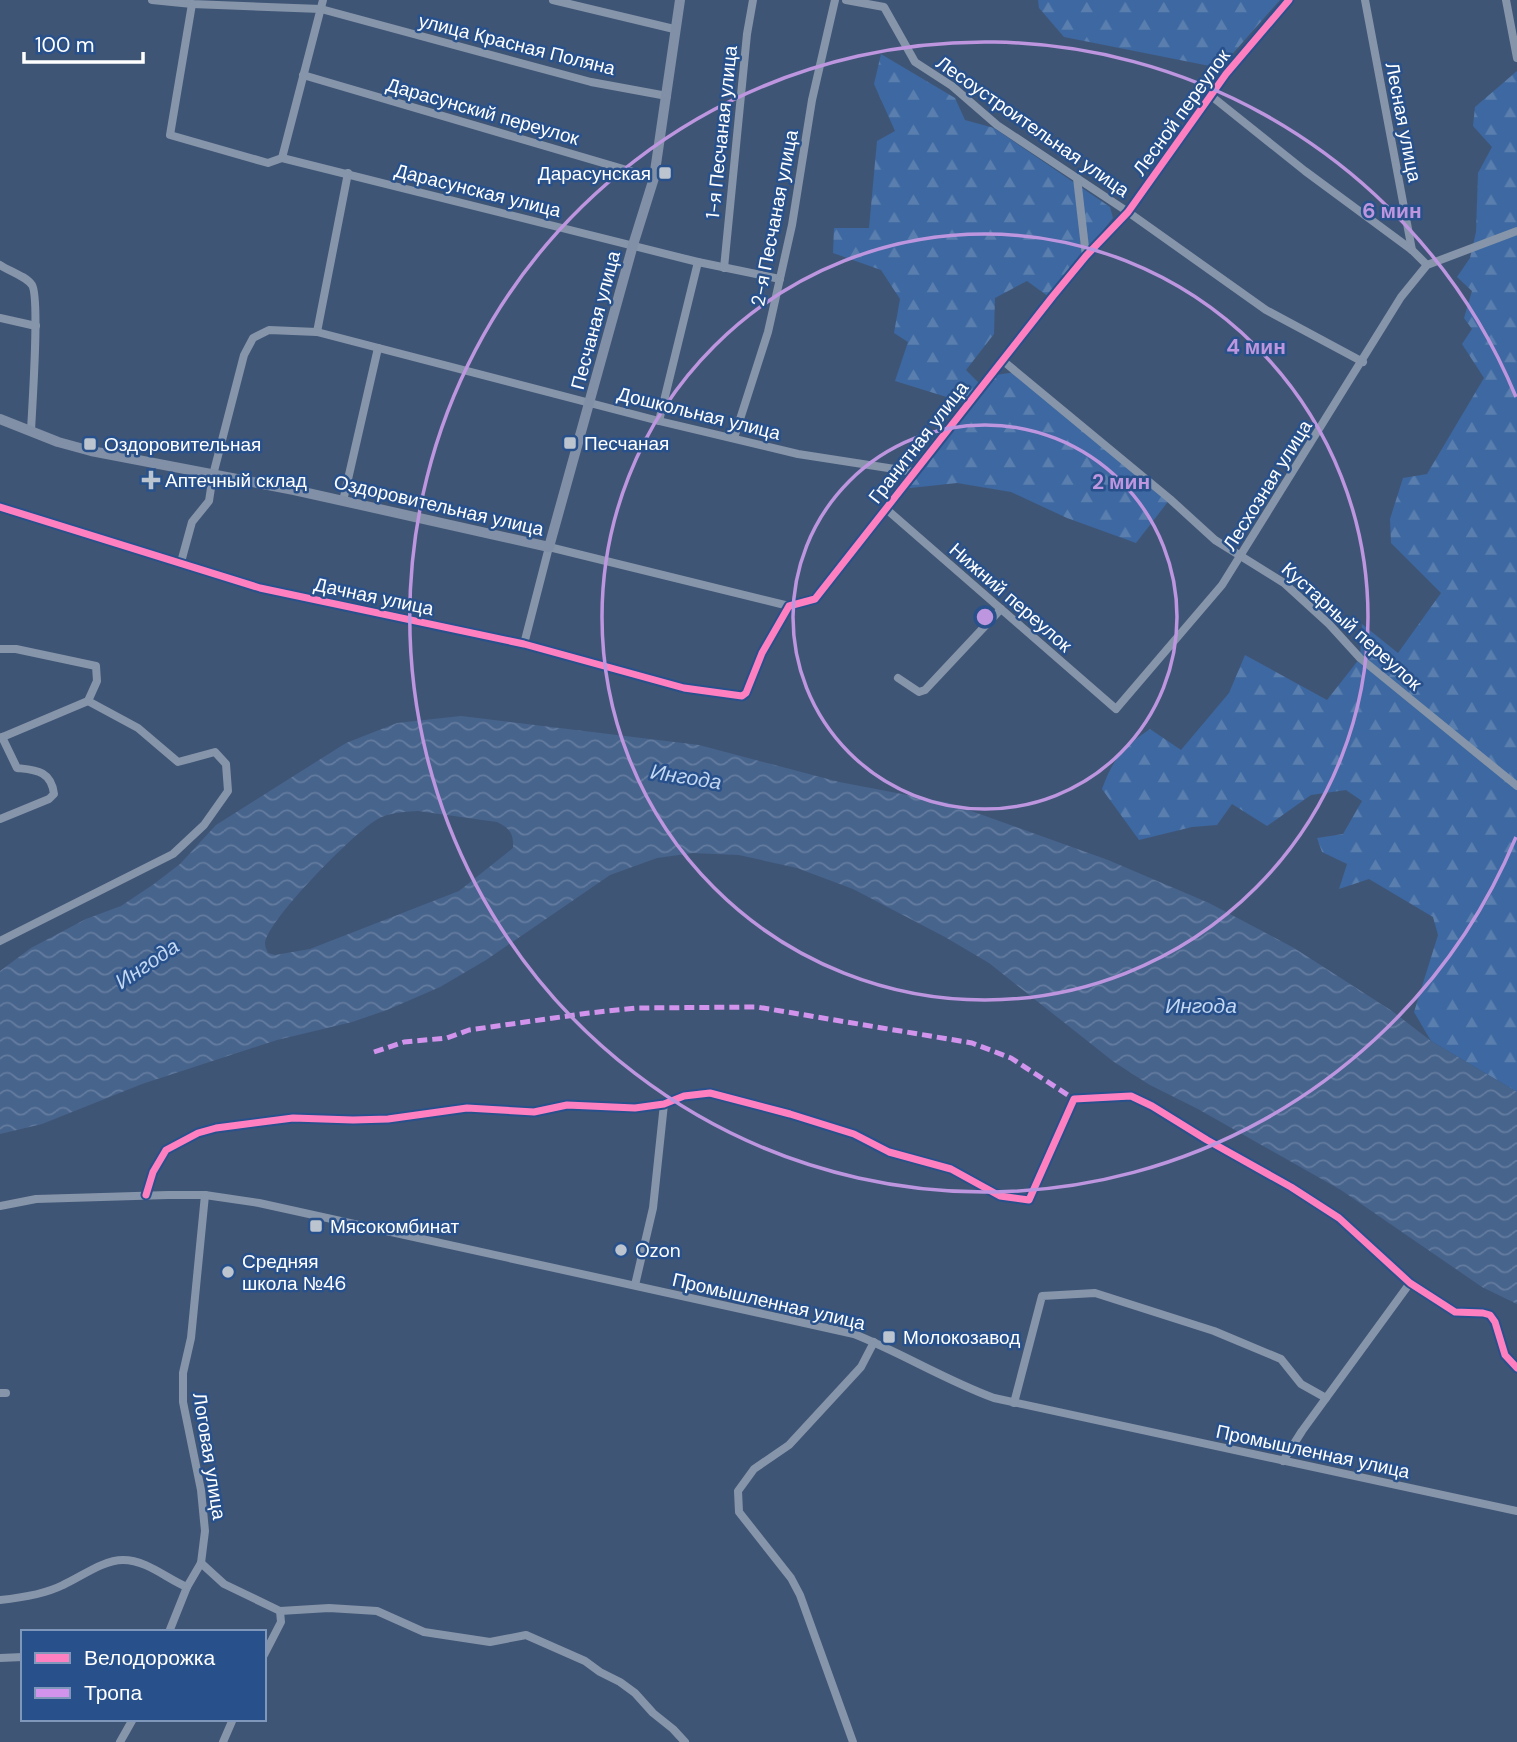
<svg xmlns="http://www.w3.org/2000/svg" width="1517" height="1742" font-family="'DM Sans',sans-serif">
<defs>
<pattern id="forest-firs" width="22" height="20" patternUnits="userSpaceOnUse" patternTransform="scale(1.75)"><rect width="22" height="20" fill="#3d68a1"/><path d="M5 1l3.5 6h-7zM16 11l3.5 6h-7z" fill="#5a7faf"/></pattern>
<pattern id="water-waves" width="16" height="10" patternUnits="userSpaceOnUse" patternTransform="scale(1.75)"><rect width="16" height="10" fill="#47648d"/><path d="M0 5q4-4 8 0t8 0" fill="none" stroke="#637b9e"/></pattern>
</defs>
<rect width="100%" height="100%" fill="#3f5576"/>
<g fill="url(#forest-firs)">
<polygon points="1038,0 1280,0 1220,68 1064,37 1039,8"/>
<polygon points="881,54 955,98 965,120 994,128 1110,207 1113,218 1049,297 1027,281 995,298 994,334 966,370 980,384 966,403 895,381 908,342 894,333 900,299 881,270 833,253 834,228 869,228 877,141 895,131 874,84"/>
<path d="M1517,71V1092L1431,1041L1414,1012L1438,935L1433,917L1369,879L1339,889L1347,864L1322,852L1317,838L1343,834L1362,801L1346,790L1311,795L1267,826L1232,804L1217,825L1192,827L1139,840L1102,789C1113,759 1123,747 1150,729L1181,750L1229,693L1245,655L1327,700L1360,658L1362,624L1398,653L1441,593L1391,543L1390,519L1403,478L1427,474L1484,378L1462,344L1472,329L1464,318L1472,291L1457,277L1470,258L1476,232L1478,173L1492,147L1473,126L1475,107Z"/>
<polygon points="1016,372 1170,499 1136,543 1067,518 1011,492 957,483 901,489 989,376"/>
</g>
<path fill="url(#water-waves)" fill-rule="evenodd" d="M461,716L699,745L839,782L949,803L1108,860L1209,903L1294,948L1392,1011L1431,1041L1517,1092V1304L1482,1287L1341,1190L1198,1109L1150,1085L1114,1062L989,963L945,937L853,889L797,868L739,855L693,853L657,858L610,875L486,960L440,987L387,1010L352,1022L277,1040L142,1084L42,1124L0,1134V971L31,948L86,919L121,906L154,884L180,864L216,825L346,743L397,723ZM418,811L497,822C509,828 514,833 513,848L459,891L310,949L275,955L268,953C266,949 265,947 265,943C268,919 354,833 376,820C390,812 403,812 418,811Z"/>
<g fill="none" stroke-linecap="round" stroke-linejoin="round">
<g stroke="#8695a9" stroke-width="8">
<polyline points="152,0 192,4 321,9 591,82 667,96"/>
<polyline points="553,0 674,29"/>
<polyline points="846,0 884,7 915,62 952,86 997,125 1128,212 1266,310 1363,362"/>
<polyline points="1365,0 1412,250"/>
<polyline points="1506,0 1517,58"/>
<polyline points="192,4 170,135 268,163 282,158 698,262 780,279"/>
<polyline points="303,75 654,178"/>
<polyline points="1210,95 1305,171 1412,250 1427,265"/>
<polyline points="282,158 323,0"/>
<polyline points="1077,178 1086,256"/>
<path d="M0,265C9,271 26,276 32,285C40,298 32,408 31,431"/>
<polyline points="724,268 747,34 753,0"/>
<polyline points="0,318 36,326"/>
<polyline points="317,332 348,173"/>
<polyline points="1002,360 1170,499 1215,540 1284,583 1329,624 1360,658 1517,786"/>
<polyline points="659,421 698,262"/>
<polyline points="734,438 768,332 792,225 812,100 835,0"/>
<polyline points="343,501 378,348"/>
<polyline points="0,507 260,588 524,644 684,688 742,696 746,693 762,653 789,606 815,599 1053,296 1086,256 1128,212 1226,74 1289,0"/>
<polyline points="885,508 1116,709 1222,585 1401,297 1427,265 1517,231"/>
<polyline points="181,562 192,522 209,501 213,475 244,355 253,338 269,330 317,332 659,421 798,454 914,472"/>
<polyline points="524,644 549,547 789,606"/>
<polyline points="0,649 16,649 96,666 97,681 88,701 138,728 178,762 215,752 226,764 228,791 204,825 173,854 0,941"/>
<polyline points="898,678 919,692 925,690 1001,609"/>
<polyline points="0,738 88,701"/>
<path d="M0,819L49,799L54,794C51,770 35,770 17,768L2,737"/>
<polyline points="146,1195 153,1172 166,1150 198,1133 216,1128 293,1118 353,1120 388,1119 467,1108 534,1112 567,1105 635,1108 664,1104 684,1096 710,1093 790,1114 854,1134 889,1152 951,1169 1000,1196 1029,1200 1074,1099 1131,1096 1152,1106 1207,1140 1291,1187 1339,1218 1410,1283 1455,1312 1483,1313 1490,1315 1495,1322 1505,1355 1517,1368"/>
<path d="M0,1206L36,1199L168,1195H205L259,1203L854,1334C902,1353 945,1380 994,1398L1517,1511"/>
<polyline points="635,1285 653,1208 664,1104"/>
<polyline points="0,1393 6,1393"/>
<polyline points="1014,1403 1042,1296 1095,1293 1214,1331 1281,1359 1301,1384 1326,1398"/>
<polyline points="1283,1461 1302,1431 1410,1283"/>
<polyline points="201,1563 224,1584 280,1611 281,1622 264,1655"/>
<path d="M0,1600C20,1598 45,1594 63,1585C81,1577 103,1560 123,1560C147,1560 167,1579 187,1587"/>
<polyline points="280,1611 329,1608 377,1611 424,1632 490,1642 526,1635 585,1661 600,1672 620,1682 635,1693 653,1713 673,1729 685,1742"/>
<polyline points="169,1632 187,1587 201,1563 205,1531 201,1490 183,1402 183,1373 191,1338 205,1195"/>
<polyline points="0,1658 23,1657"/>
<polyline points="120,1742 133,1719"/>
<polyline points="223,1742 233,1719"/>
<polyline points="853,1742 800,1595 791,1578 739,1512 738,1491 754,1469 789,1445 861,1367 874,1342"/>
</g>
<polyline stroke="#8190a6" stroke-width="10" points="0,419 58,442 91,451 294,490 549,547 633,245 654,178 680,0"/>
<polyline stroke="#d193ec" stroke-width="5" stroke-dasharray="10 5" stroke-linecap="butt" points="374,1052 404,1042 447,1038 469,1030 589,1013 636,1008 757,1007 972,1043 1011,1058 1074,1099"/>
<defs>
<g id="cycleway">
<polyline points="0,507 260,588 524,644 684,688 742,696 746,693 762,653 789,606 815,599 1053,296 1086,256 1128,212 1226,74 1289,0"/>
<polyline points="146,1195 153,1172 166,1150 198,1133 216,1128 293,1118 353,1120 388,1119 467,1108 534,1112 567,1105 635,1108 664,1104 684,1096 710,1093 790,1114 854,1134 889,1152 951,1169 1000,1196 1029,1200 1074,1099 1131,1096 1152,1106 1207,1140 1291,1187 1339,1218 1410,1283 1455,1312 1483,1313 1490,1315 1495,1322 1505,1355 1517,1368"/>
</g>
</defs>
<use href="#cycleway" stroke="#28518c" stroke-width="11"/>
<use href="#cycleway" stroke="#ff80c0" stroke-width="7"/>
</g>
<g fill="none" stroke="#bd96df" stroke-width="3.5">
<circle cx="985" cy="617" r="192"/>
<circle cx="985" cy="617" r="383"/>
<path d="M1516 837A575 575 0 1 1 1516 397"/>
</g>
<g fill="#bcc4cf" stroke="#28518c" stroke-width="2.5">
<rect x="658" y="166" width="14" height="14" rx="3.5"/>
<rect x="563" y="436" width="14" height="14" rx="3.5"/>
<rect x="83" y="437" width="14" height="14" rx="3.5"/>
<path d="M147.5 469.5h7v7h7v7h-7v7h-7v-7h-7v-7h7z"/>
<rect x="309" y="1219" width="14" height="14" rx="3.5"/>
<circle cx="621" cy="1250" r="7"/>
<circle cx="228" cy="1272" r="7"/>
<rect x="882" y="1330" width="14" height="14" rx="3.5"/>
</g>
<g text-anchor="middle" stroke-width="5" stroke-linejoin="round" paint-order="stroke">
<g font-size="19" fill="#fff" stroke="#28518c">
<text transform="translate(517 44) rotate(14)" y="7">улица Красная Поляна</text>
<text transform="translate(483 111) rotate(16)" y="7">Дарасунский переулок</text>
<text transform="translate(1181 112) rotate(-54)" y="7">Лесной переулок</text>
<text transform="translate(1404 122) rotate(79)" y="7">Лесная улица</text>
<text transform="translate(1033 126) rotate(35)" y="7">Лесоустроительная улица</text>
<text transform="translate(721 132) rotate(-84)" y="7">1-я Песчаная улица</text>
<text transform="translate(478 190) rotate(14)" y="7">Дарасунская улица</text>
<text transform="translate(774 218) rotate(-79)" y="7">2-я Песчаная улица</text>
<text transform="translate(595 320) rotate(-75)" y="7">Песчаная улица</text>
<text transform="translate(699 413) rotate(14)" y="7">Дошкольная улица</text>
<text transform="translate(918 442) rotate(-52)" y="7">Гранитная улица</text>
<text transform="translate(1267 485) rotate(-58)" y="7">Лесхозная улица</text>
<text transform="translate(439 505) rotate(13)" y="7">Оздоровительная улица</text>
<text transform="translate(374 596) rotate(12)" y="7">Дачная улица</text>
<text transform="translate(1011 597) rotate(41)" y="7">Нижний переулок</text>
<text transform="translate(1352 626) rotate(42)" y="7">Кустарный переулок</text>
<text transform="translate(769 1301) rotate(13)" y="7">Промышленная улица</text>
<text transform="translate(1313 1451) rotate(12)" y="7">Промышленная улица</text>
<text transform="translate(210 1456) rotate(81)" y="7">Логовая улица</text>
</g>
<g font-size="19" fill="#fff" stroke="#28518c" text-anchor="start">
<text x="651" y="180" text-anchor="end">Дарасунская</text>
<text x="584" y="450">Песчаная</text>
<text x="104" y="451">Оздоровительная</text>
<text x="165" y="487">Аптечный склад</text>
<text x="330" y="1233">Мясокомбинат</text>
<text x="635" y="1257">Ozon</text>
<text x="242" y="1268">Средняя<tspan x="242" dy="22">школа №46</tspan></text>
<text x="903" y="1344">Молокозавод</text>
</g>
<g font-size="21" font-style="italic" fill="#c3d7f1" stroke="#28518c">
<text transform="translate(686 777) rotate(9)" y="7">Ингода</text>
<text transform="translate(147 964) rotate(-34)" y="7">Ингода</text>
<text x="1201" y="1013">Ингода</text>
</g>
</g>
<circle cx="985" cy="617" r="10" fill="#bd96df" stroke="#28518c" stroke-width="3.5"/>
<g font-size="21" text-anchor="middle" font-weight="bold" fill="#bd96df" stroke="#28518c" stroke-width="5" stroke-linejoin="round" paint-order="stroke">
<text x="1392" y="218">6 мин</text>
<text x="1256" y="354">4 мин</text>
<text x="1121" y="489">2 мин</text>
</g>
<rect x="21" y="1630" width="245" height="91" fill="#28518c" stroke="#7e97ba" stroke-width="2"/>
<rect x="35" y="1653" width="35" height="10" fill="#ff80c0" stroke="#7e97ba" stroke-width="2"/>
<text x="84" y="1665" font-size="21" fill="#ffffff">Велодорожка</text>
<rect x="35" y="1688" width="35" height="10" fill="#d193ec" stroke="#7e97ba" stroke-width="2"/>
<text x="84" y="1700" font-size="21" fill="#ffffff">Тропа</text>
<path d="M24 52v10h119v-10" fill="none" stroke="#ffffff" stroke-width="3.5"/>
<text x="35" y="52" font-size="21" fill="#ffffff" stroke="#28518c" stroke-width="5" paint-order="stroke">100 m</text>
</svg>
